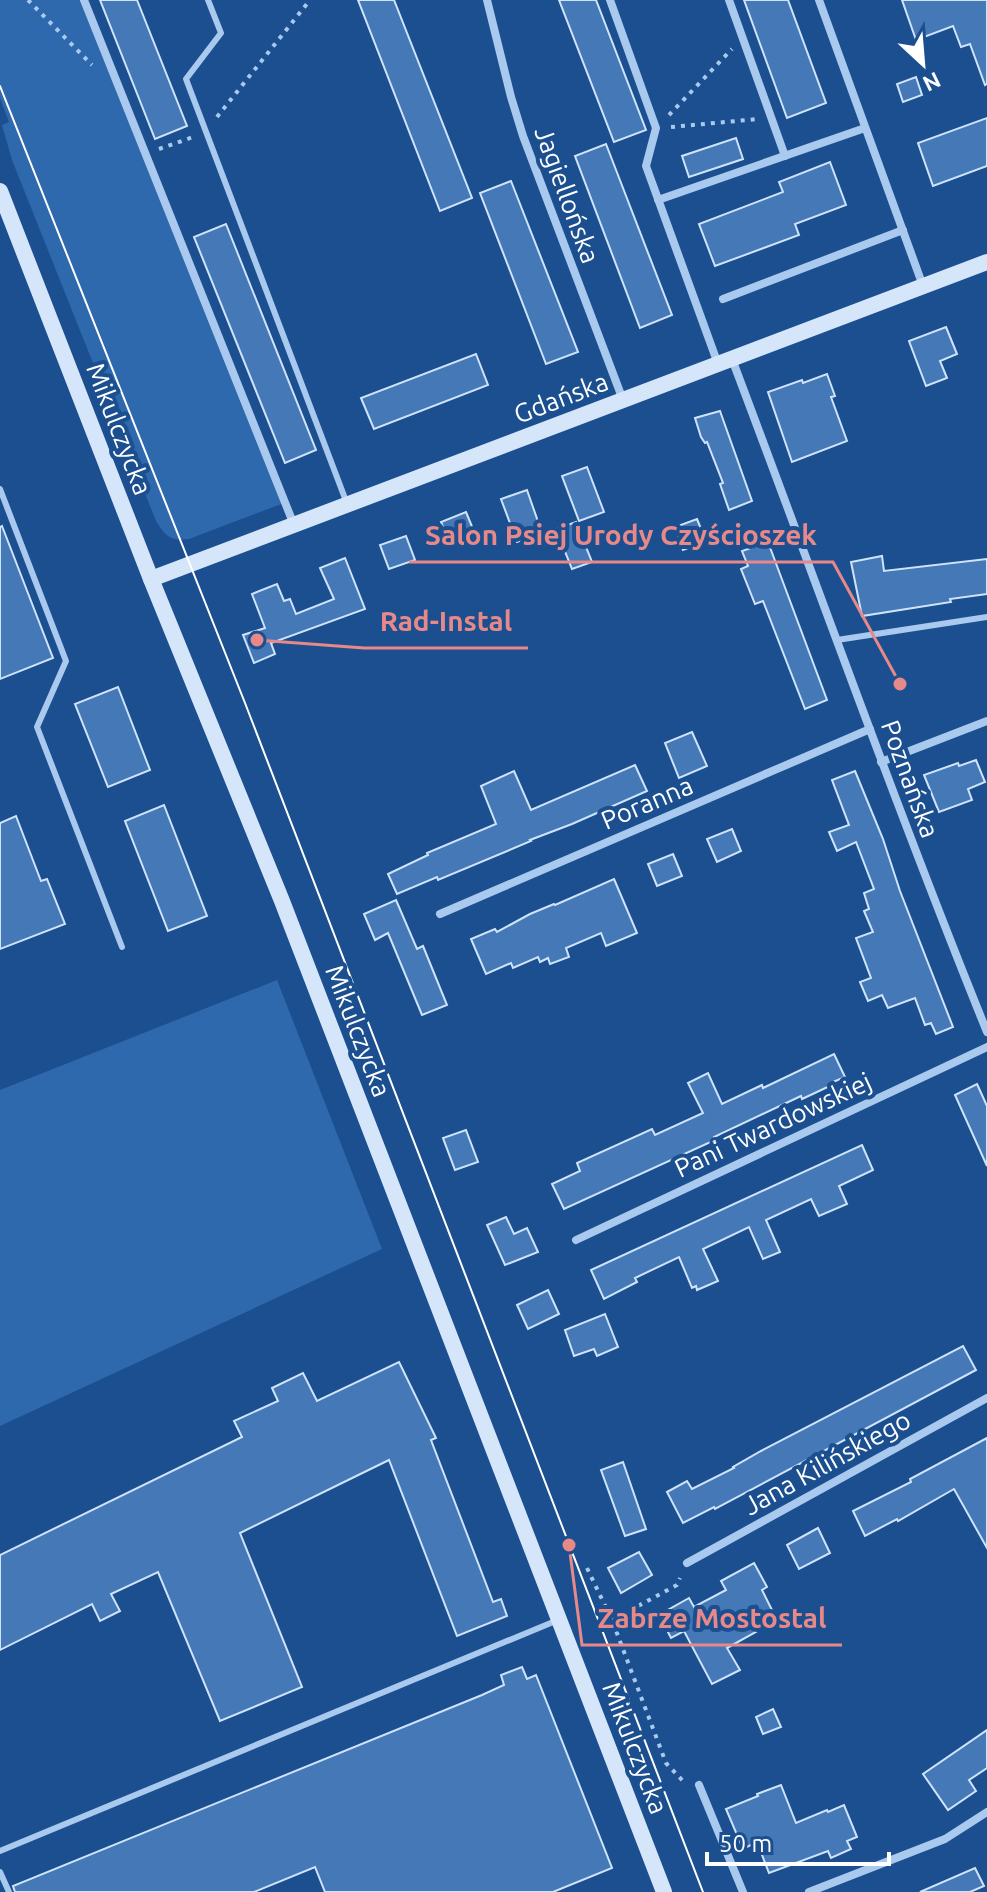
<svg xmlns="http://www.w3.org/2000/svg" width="987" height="1892" font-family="Ubuntu,sans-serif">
<rect width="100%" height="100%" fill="#1b4f8f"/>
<g fill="#2e69ad">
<path d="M0,0H83L284,503L189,539C170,541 166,537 156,521L12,160L2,125L9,122L0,98Z"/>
<polygon points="277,980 382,1249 0,1426 0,1090"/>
</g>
<g fill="#4478b7" stroke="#cfe3fa" stroke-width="2">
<polygon points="100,0 137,0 187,126 155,139"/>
<polygon points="358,0 394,0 472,198 440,211"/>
<polygon points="559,0 596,0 646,130 614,142"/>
<polygon points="744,0 788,0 826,103 787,118"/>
<polygon points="902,0 987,0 987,84 985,85 970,44 961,47 953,26 916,40"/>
<polygon points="916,77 922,95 903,102 897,84"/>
<polygon points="987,118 987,166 933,186 918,143"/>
<polygon points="736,138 743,159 689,177 682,156"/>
<polygon points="606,144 672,315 640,328 575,156"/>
<polygon points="830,162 846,205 795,224 799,235 715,266 699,224 783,192 779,182"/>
<polygon points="511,181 578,352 546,364 480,193"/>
<polygon points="226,224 316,450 285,463 194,237"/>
<polygon points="946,327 957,354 940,361 947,378 926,386 909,341"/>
<polygon points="476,354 488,385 374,429 361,398"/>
<polygon points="827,374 835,396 831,397 847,441 792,462 768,392 802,380 803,383"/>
<polygon points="720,411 752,501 729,510 720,484 723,483 707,442 705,443 701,437 695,418"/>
<polygon points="587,467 604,512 579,521 562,476"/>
<polygon points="527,490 542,533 517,542 501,499"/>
<polygon points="466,512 475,534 450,544 441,522"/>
<polygon points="697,519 706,541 683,550 675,527"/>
<polygon points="576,522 592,562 572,569 556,529"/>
<polygon points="2,526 53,658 0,679 0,527"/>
<polygon points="406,536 415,560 389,569 380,545"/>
<polygon points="768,542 827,700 805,709 763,601 755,604 741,569 748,566 742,551"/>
<polygon points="882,556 884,571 987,559 987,594 950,599 951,602 862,616 851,562"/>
<polygon points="345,558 365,609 271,643 275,654 254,663 243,635 265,628 252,594 277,584 284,601 290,599 296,614 334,599 320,568"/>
<polygon points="118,687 150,770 108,787 75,704"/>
<polygon points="692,732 707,766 679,778 665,743"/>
<polygon points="976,760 985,782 968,789 972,800 939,812 924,775 958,763 959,766"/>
<polygon points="635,765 647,791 572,824 530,840 531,841 438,880 437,877 397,894 388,874 428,855 427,853 496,824 481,786 514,771 531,810"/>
<polygon points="855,771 883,839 900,891 953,1027 936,1034 931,1023 925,1025 915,998 888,1008 882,995 868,1001 860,982 871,978 856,938 873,932 864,911 869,909 864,893 874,889 856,842 837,851 829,832 849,825 832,780"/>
<polygon points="164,805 207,916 168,931 125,821"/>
<polygon points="16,816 41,881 47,879 65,924 0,949 0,823"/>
<polygon points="732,829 741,851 717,862 707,839"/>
<polygon points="673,854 682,876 657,886 648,864"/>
<polygon points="614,879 637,933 606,946 601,933 566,948 569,957 550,964 548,958 540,962 538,957 513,968 511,963 486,974 471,939 495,929 497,932 530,914 554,904 555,905"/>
<polygon points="396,900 417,949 423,946 447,1005 422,1015 388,933 375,940 364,914"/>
<polygon points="834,1054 845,1077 833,1082 834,1084 802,1099 801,1096 714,1137 715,1140 564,1209 552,1184 580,1171 577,1163 652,1129 655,1135 703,1113 688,1083 708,1073 722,1104 762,1085 763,1088"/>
<polygon points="977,1084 987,1106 987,1166 955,1095"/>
<polygon points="466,1130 478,1162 455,1170 443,1138"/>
<polygon points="862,1145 873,1170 839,1186 847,1204 819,1216 811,1199 766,1220 780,1252 763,1259 749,1227 703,1249 718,1281 697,1290 696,1286 692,1288 679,1257 635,1278 637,1282 604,1299 591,1270"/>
<polygon points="506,1217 514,1234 527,1228 538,1252 505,1265 487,1225"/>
<polygon points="548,1290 559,1314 528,1329 517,1305"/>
<polygon points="605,1314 618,1347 597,1356 594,1349 574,1356 565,1330"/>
<polygon points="963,1346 976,1370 715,1509 714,1507 683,1523 667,1492 687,1481 692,1489 734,1468 733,1467 761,1451"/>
<polygon points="399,1362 436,1438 431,1440 493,1602 501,1599 507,1616 457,1636 389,1460 240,1533 302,1687 220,1721 158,1572 111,1594 120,1611 100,1621 92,1604 0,1650 0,1555 242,1437 234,1421 278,1401 272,1388 303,1373 317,1401"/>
<polygon points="987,1438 987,1548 954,1489 898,1521 897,1519 865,1536 853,1511 911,1482 910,1479"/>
<polygon points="623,1462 646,1529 625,1536 601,1470"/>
<polygon points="818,1528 830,1553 799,1569 787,1545"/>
<polygon points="639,1552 652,1575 621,1593 608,1568"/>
<polygon points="754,1563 767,1587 762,1590 773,1612 751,1624 756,1632 727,1648 740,1670 712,1684 684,1631 671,1638 659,1615 689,1598 694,1607 726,1590 721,1581"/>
<polygon points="522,1667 527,1679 536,1675 612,1868 553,1892 325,1892 315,1867 254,1892 15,1892 13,1886 482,1695 504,1685 501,1675"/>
<polygon points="773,1709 781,1727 763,1734 756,1717"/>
<polygon points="987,1730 987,1768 969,1780 976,1791 948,1810 923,1774"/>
<polygon points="781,1785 796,1823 827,1810 828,1812 844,1805 857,1837 847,1841 851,1849 831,1858 828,1851 769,1873 757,1842 743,1849 726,1809 758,1796 757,1794"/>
<polygon points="975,1868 984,1886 970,1892 920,1892"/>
</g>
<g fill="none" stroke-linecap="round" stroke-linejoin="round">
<g stroke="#a9c9ee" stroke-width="4" stroke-dasharray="4 6" stroke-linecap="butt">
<polyline points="28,0 92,65"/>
<polyline points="669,115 732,49"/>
<polyline points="217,117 310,0"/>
<polyline points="671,127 758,119"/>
<polyline points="159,149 193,137"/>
<polyline points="587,1568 612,1620 666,1763 684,1782"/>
<polyline points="612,1620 677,1585 680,1578"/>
</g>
<g stroke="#a9c9ee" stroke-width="6">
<polyline points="208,0 221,33 186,79 346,501"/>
<polyline points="0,489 66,661 37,727 122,947"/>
<polyline points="837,640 987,617"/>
<polyline points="0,1851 558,1620"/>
<polyline points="0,1872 9,1892"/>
</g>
<g stroke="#a9c9ee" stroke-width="8">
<polyline points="84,0 294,525"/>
<polyline points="487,0 511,97 523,136 623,400"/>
<polyline points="610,0 656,128 646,166 718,364"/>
<polyline points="729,0 785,156"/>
<polyline points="819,0 923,286"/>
<polyline points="658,200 865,128"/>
<polyline points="723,299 903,230"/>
<path d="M732,359C817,584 897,810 987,1032"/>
<polyline points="881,762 987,721"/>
<polyline points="440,914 870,729"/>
<polyline points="576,1240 987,1047"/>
<polyline points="687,1563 987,1398"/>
<polyline points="699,1785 743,1892"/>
<polyline points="809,1892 945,1839 987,1812"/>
</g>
<g stroke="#d6e6fa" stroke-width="16">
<polyline points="0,191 151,579 282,901 664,1892"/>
<polyline points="151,579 987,262"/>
</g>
<polyline stroke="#fff" stroke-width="2" points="0,86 245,703 703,1892"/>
</g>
<g text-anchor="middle" stroke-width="8" stroke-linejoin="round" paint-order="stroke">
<g font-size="26" fill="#fff" stroke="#1b4f8f">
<text transform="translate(567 195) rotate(70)" y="9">Jagiellońska</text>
<text transform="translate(561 398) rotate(-21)" y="9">Gdańska</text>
<text transform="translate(119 429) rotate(69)" y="9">Mikulczycka</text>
<text transform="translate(910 779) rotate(70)" y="9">Poznańska</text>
<text transform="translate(647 803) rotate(-23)" y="9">Poranna</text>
<text transform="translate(358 1031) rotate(69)" y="9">Mikulczycka</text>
<text transform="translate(773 1125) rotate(-25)" y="9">Pani Twardowskiej</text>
<text transform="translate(827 1463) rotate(-29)" y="9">Jana Kilińskiego</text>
<text transform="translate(635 1748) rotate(69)" y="9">Mikulczycka</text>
</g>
</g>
<path fill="none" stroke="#e88989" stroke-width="3" d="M900 684L833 562H409M257 640L364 648H528M569 1545L582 1645H842"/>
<g fill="#e88989" stroke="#1b4f8f" stroke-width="3">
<circle cx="900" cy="684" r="8"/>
<circle cx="257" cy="640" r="8"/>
<circle cx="569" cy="1545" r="8"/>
</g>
<g font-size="28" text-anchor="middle" font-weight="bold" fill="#e88989" stroke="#1b4f8f" stroke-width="8" stroke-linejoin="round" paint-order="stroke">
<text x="621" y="545">Salon Psiej Urody Czyścioszek</text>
<text x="446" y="631">Rad-Instal</text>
<text x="712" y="1628">Zabrze Mostostal</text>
</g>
<g transform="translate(923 64) rotate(154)" stroke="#1b4f8f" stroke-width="6" paint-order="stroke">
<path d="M0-6L14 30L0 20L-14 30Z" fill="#ffffff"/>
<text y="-12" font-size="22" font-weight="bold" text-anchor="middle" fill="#ffffff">N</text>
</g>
<path d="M707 1852v12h182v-12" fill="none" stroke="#ffffff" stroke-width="4"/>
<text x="719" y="1852" font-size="24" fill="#ffffff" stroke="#1b4f8f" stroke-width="6" paint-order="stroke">50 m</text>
</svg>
